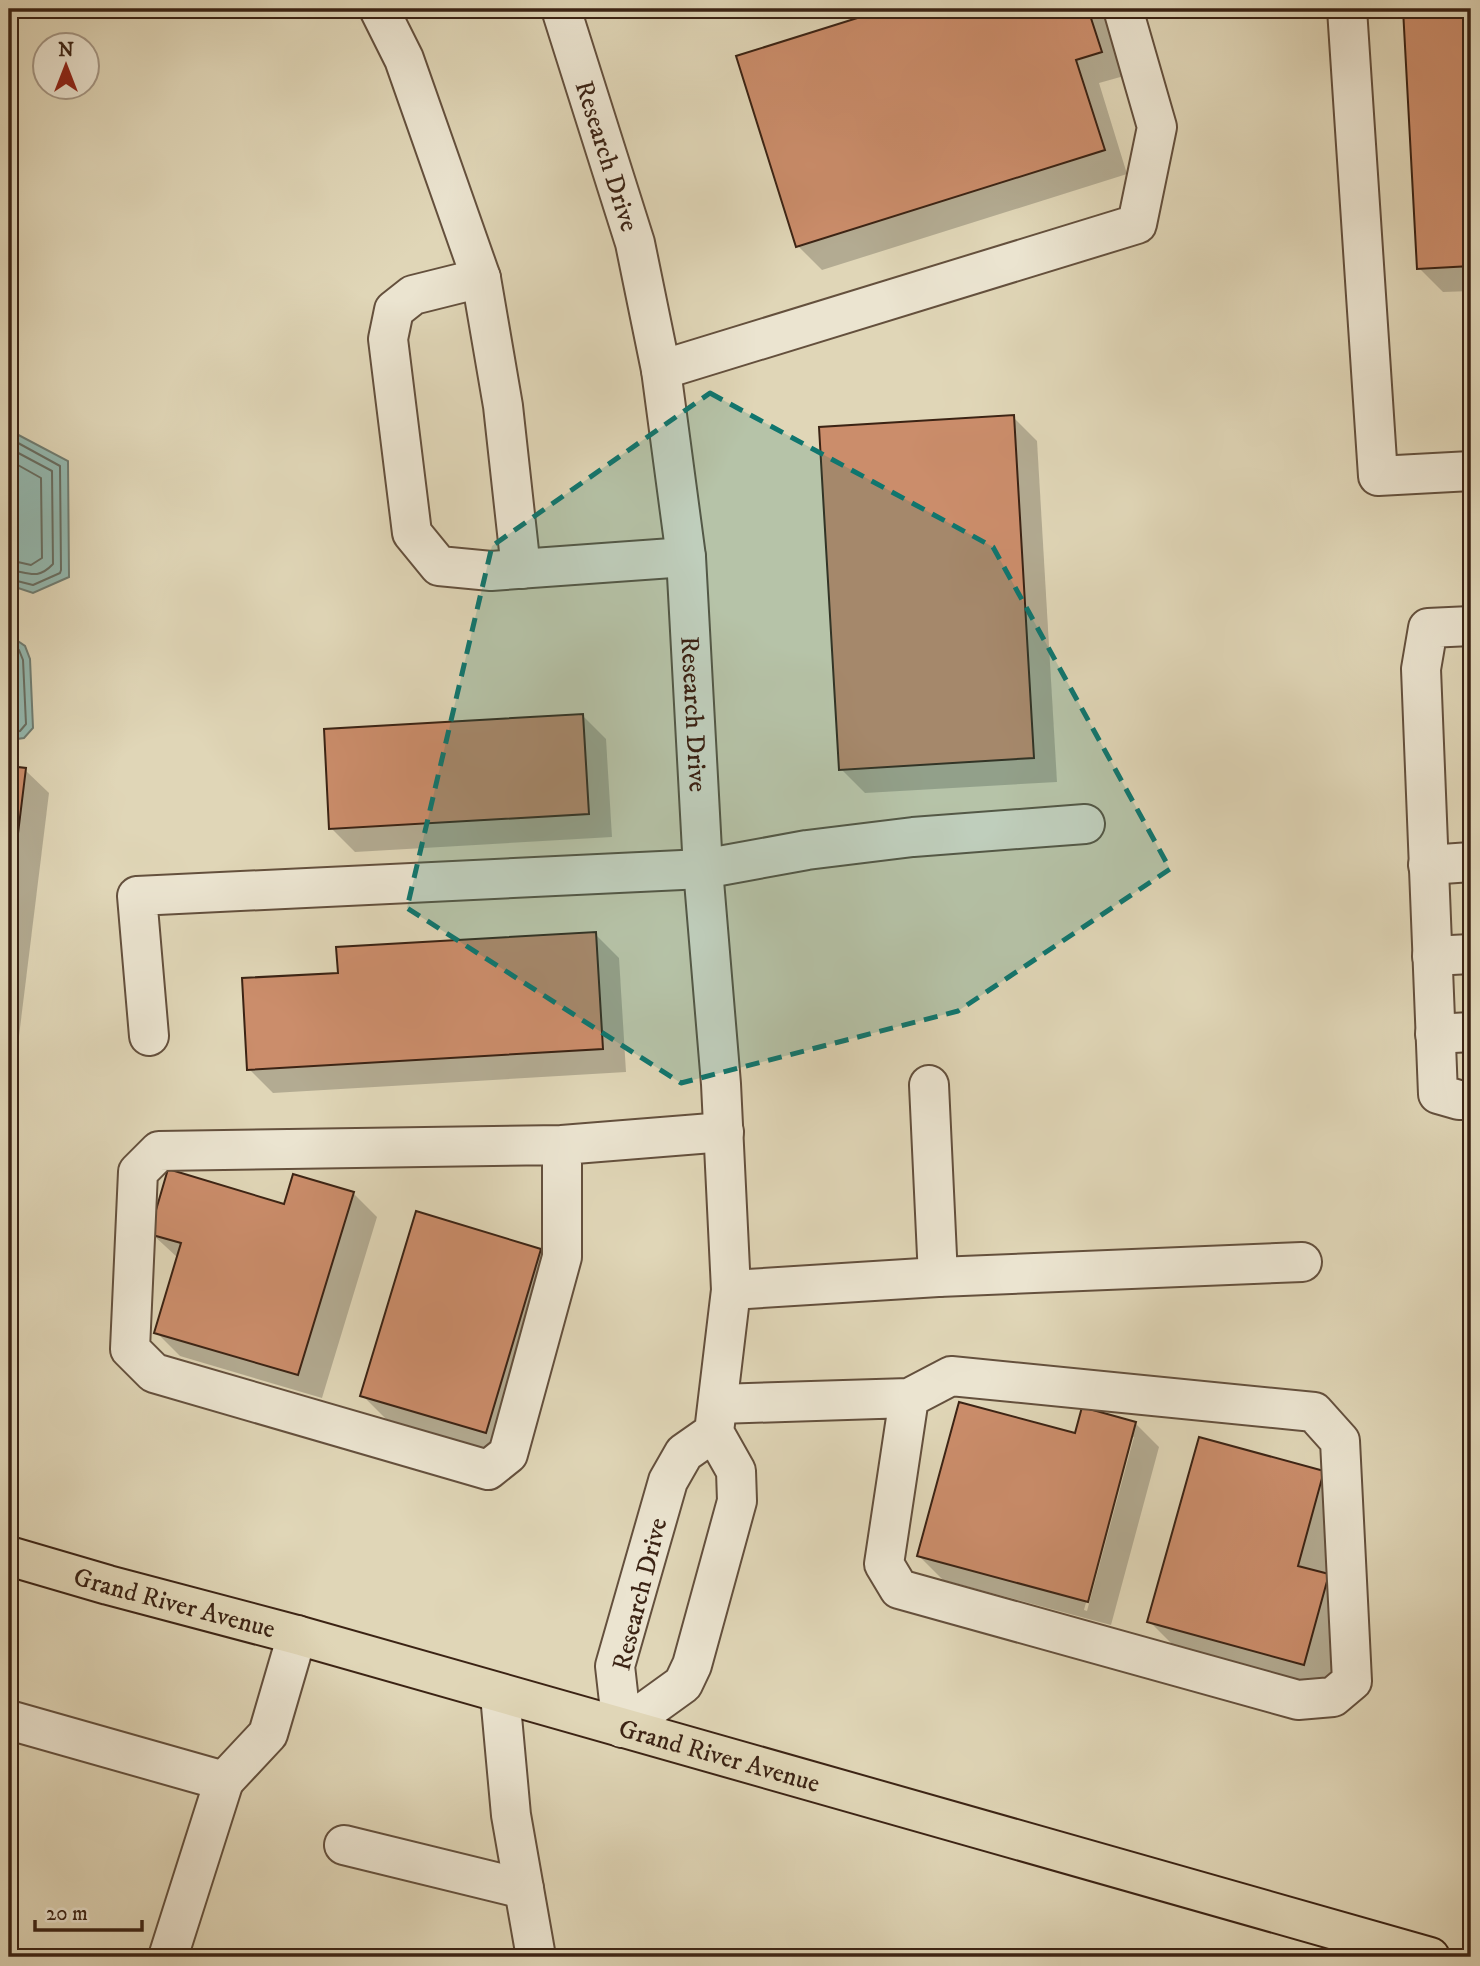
<svg xmlns="http://www.w3.org/2000/svg" width="1480" height="1966" font-family="'IM FELL DW Pica',serif">
<rect width="100%" height="100%" fill="#e0d6b7"/>
<filter id="stains"><feTurbulence type="fractalNoise" baseFrequency=".00286" numOctaves="4"/><feColorMatrix values="0 0 0 0 .2 0 0 0 0 .09 0 0 0 0 .02 0 0 0 .5 -.17"/></filter>
<radialGradient id="worn" r=".72"><stop offset=".6" stop-color="#630" stop-opacity="0"/><stop offset="1" stop-color="#630" stop-opacity=".3"/></radialGradient>
<g fill="#94b9b0" stroke="#707d72" stroke-width="2">
<polygon points="9,430 68,461 69,577 33,593 9,585"/>
<polygon points="9,635 25,646 30,659 33,728 24,738 9,740"/>
</g>
<g fill="#0003" fill-rule="evenodd">
<polygon points="892,9 1103,9 1124,76 1099,83 1127,174 822,270 798,246 738,57"/>
<polygon points="1405,9 1471,9 1471,291 1443,292 1419,268"/>
<polygon points="1013,417 1037,441 1057,782 865,793 841,769"/>
<polygon points="582,715 606,739 612,837 355,852 331,828"/>
<polygon points="9,767 25,770 49,793 9,1117"/>
<polygon points="595,934 619,958 626,1072 273,1093 249,1069 340,975"/>
<polygon points="353,1193 377,1217 322,1398 180,1356 156,1332 178,1258 151,1233"/>
<polygon points="417,1213 541,1251 564,1274 509,1456 386,1419 362,1395"/>
<path d="M1135,1423L1159,1447L1111,1625L943,1580L919,1556L1076,1435ZM1130,1437H1134L1087,1611L1084,1610Z"/>
<polygon points="1323,1473 1347,1497 1325,1575 1352,1599 1328,1688 1173,1645 1149,1621"/>
</g>
<g fill="none" stroke-linecap="round" stroke-linejoin="round">
<g stroke="#686e62" stroke-width="2">
<polyline points="9,438 60,466 61,570 60,573 33,585 9,579"/>
<path d="M9,448L52,471L53,564C37,581 28,572 9,570"/>
<polyline points="9,460 41,478 42,558 31,565 9,560"/>
<polyline points="9,642 19,650 23,660 26,724 20,731 9,733"/>
<polyline points="9,653 15,662 17,720 15,723 9,724"/>
</g>
</g>
<g fill="#cb8d6b" stroke="#3b2314" stroke-width="2">
<polygon points="886,9 1088,9 1102,52 1076,60 1105,150 796,247 736,56"/>
<polygon points="1403,9 1471,9 1471,266 1417,269"/>
<polygon points="1014,415 1034,758 839,770 819,427"/>
<polygon points="583,714 589,814 329,829 324,729"/>
<polygon points="9,766 26,768 9,907"/>
<polygon points="596,932 603,1049 247,1070 242,978 338,973 336,947"/>
<polygon points="168,1169 284,1204 293,1174 354,1192 298,1375 154,1333 181,1243 149,1234"/>
<polygon points="416,1211 541,1249 486,1433 360,1396"/>
<polygon points="959,1402 1075,1433 1082,1407 1136,1422 1088,1602 917,1556"/>
<polygon points="1199,1437 1324,1471 1298,1566 1329,1574 1304,1665 1147,1622"/>
</g>
<g fill="none" stroke-linecap="round" stroke-linejoin="round">
<defs>
<g id="minor">
<polyline points="379,9 404,59 481,278 413,295 394,310 388,339 412,533 439,566 491,571 686,557"/>
<path id="s1" d="M561,9L635,243L661,370L686,557L703,869L721,1084L731,1290L714,1432L736,1471L737,1501L692,1665L683,1684L622,1728L615,1666L668,1481L684,1453L714,1432"/>
<polyline points="1347,9 1378,476 1471,471"/>
<polyline points="481,278 503,406 521,569"/>
<polyline points="661,370 1137,224 1157,127 1123,9"/>
<polyline points="1471,626 1428,628 1421,669 1438,1094 1459,1100 1471,1100"/>
<polyline points="1428,865 1471,862"/>
<polyline points="1432,956 1471,954"/>
<polyline points="1435,1034 1471,1032"/>
<polyline points="149,1036 137,896 703,869 807,850 913,837 1085,824"/>
<polyline points="929,1085 938,1277"/>
<polyline points="562,1145 159,1151 138,1172 130,1349 154,1373 488,1470 508,1454 562,1257 562,1145 724,1132"/>
<polyline points="731,1290 938,1277 1302,1262"/>
<polyline points="718,1404 909,1398 951,1376 1314,1412 1340,1441 1352,1681 1333,1697 1298,1700 899,1589 884,1564 909,1398"/>
<polyline points="500,1695 511,1815 536,1957"/>
<polyline points="9,1720 224,1781 168,1957"/>
<polyline points="224,1781 268,1734 297,1635"/>
<polyline points="344,1845 524,1889"/>
</g>
<g id="major">
<path id="s2" d="M9,1556L108,1585L297,1635L1430,1957"/>
</g>
</defs>
<use href="#minor" stroke="#64503d" stroke-width="42"/>
<use href="#major" stroke="#3b2314" stroke-width="42"/>
<use href="#minor" stroke="#ebe4d0" stroke-width="38"/>
<use href="#major" stroke="#e0d6b7" stroke-width="38"/>
</g>
<path fill="#0f766e" fill-opacity="0.2" stroke="#0f766e" stroke-width="5" stroke-dasharray="14 9" stroke-linejoin="round" d="M710,393L993,547L1170,869L958,1011L681,1083L407,908L492,546Z"/>
<g text-anchor="middle" stroke-width="6" stroke-linejoin="round" paint-order="stroke">
<g font-size="26" fill="#3b2314" stroke="#ebe4d0">
<text dy="9" stroke="none"><textPath href="#s1" startOffset="154">Research Drive</textPath></text>
<text dy="9" stroke="none"><textPath href="#s1" startOffset="721">Research Drive</textPath></text>
<text transform="translate(639 1594) rotate(-76)" y="9">Research Drive</text>
<text dy="9" stroke="none"><textPath href="#s2" startOffset="172">Grand River Avenue</textPath></text>
<text dy="9" stroke="none"><textPath href="#s2" startOffset="738">Grand River Avenue</textPath></text>
</g>
</g>
<rect width="1480" height="1966" fill="none" stroke="#e0d6b7" stroke-width="35"/>
<rect x="10" y="10" width="1459" height="1945" fill="none" stroke="#3b2314" stroke-width="3.5"/>
<rect x="18" y="18" width="1445" height="1931" fill="none" stroke="#3b2314" stroke-width="2"/>
<g transform="translate(66 66)"><circle r="33" fill="#ebe4d0" stroke="#a59785" stroke-width="2"/>
<path d="M0-5L12 26L0 18L-12 26Z" fill="#8f2418"/>
<text y="-10" font-size="19" font-weight="bold" text-anchor="middle" fill="#3b2314">N</text>
</g>
<path d="M35 1920v10h107v-10" fill="none" stroke="#3b2314" stroke-width="3.5"/>
<text x="46" y="1920" font-size="21" fill="#3b2314" stroke="#ebe4d0" stroke-width="5" paint-order="stroke">20 m</text>
<rect width="100%" height="100%" filter="url(#stains)"/>
<rect width="100%" height="100%" fill="url(#worn)"/>
</svg>
